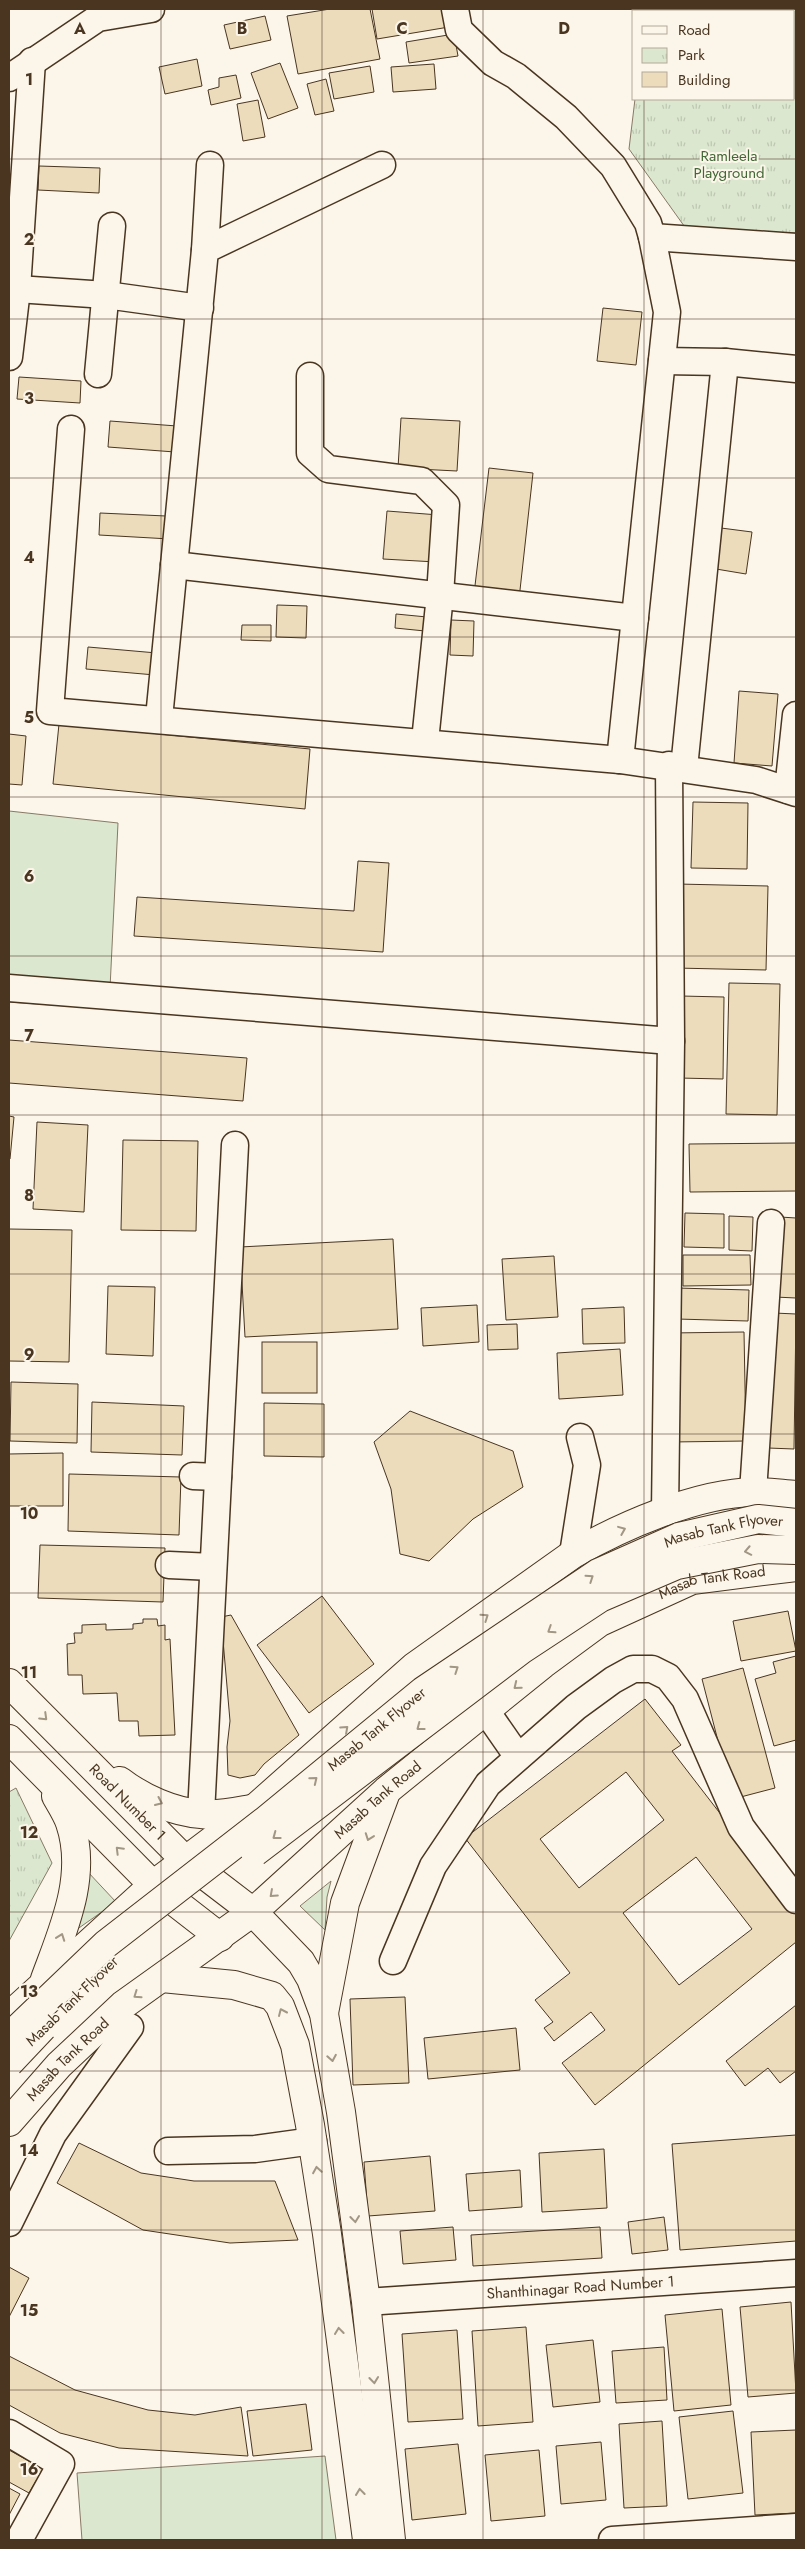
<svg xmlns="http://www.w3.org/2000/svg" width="805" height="2549" font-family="Jost,sans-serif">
<defs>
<pattern id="park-tufts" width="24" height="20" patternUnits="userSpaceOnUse" patternTransform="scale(1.25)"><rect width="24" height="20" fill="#dce7d0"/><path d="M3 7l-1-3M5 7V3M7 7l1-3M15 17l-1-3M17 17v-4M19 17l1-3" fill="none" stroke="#bec7b2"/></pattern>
</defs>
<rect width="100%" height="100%" fill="#fbf6e9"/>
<g fill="#dce7d0" stroke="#887966">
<polygon points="9,811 118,823 109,1009 9,1002"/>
<polygon points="87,1871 116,1902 76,1930"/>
<polygon points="331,1881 327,1897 325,1930 300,1906"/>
<polygon points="325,2456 336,2540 82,2540 77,2473"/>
</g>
<g fill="url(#park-tufts)" stroke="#887966">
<polygon points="665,9 796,9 796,233 687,230 629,149 635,99 794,99 794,11 663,11"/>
<polygon points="16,1788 52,1863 9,1941 9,1792"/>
</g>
<g fill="#ecdcbc" stroke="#4a3520" fill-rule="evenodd">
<polygon points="330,9 370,9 380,59 298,74 287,16"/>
<polygon points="372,9 446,9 449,27 377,39"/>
<polygon points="265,16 271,40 230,49 224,25"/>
<polygon points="454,34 458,56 409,63 406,42"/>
<polygon points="197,59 202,86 165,94 159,67"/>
<polygon points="280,63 298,108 268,119 251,73"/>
<polygon points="434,64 436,89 393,92 391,67"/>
<polygon points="370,66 374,92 334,99 329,73"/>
<polygon points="236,75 241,98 211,105 208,90 219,87 219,78"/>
<polygon points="326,79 334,111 315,115 307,84"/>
<polygon points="258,100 265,137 243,141 237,104"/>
<polygon points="39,166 100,168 99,193 38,190"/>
<polygon points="603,308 642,312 636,365 597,361"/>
<polygon points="19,377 81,381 80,403 17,399"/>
<polygon points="401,418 460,421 457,471 398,468"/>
<polygon points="110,421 177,426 175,452 108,447"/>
<polygon points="489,468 533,473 519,599 474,594"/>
<polygon points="387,511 439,515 436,562 383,559"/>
<polygon points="100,513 166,516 170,539 99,535"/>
<polygon points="721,528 752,532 746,574 716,569"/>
<polygon points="277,605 307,606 306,638 276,637"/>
<polygon points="396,614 427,617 425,631 395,628"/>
<polygon points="451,620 474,621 473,656 450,655"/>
<polygon points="242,625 271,625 271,641 241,640"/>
<polygon points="88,647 157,653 155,675 86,669"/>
<polygon points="739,691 778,694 772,766 734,763"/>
<polygon points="59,724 310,749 305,809 53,784"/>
<polygon points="9,734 26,736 22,785 9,784"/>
<polygon points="693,802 748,803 747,869 691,868"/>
<polygon points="358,861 389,863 383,952 134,936 137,897 354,911"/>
<polygon points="677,884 768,886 766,970 675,968"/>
<polygon points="729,983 780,984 777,1115 726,1114"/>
<polygon points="681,996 724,997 723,1079 679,1078"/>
<polygon points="9,1040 247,1058 243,1101 9,1083"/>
<polygon points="9,1116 14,1117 10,1159 9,1158"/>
<polygon points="37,1122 88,1125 84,1212 33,1209"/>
<polygon points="123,1140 198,1141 196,1231 121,1230"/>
<polygon points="796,1143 796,1191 690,1192 689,1144"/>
<polygon points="685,1213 724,1214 724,1248 684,1247"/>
<polygon points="729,1216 753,1217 752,1251 729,1250"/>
<polygon points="780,1217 796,1218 796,1298 775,1297"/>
<polygon points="9,1229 72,1230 69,1362 9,1361"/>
<polygon points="393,1239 398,1329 245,1337 240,1247"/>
<polygon points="683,1255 750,1255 751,1285 683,1286"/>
<polygon points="554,1256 558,1317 506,1320 502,1259"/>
<polygon points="108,1286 155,1287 153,1356 106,1354"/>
<polygon points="677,1288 749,1290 748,1321 677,1319"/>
<polygon points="477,1305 479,1342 423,1346 421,1308"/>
<polygon points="624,1307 625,1343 583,1344 582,1309"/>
<polygon points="774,1313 796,1314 794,1449 768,1448"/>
<polygon points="517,1324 518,1349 488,1350 487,1325"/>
<polygon points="744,1332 746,1441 671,1442 670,1333"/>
<rect x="262" y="1342" width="55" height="51"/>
<polygon points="620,1349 623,1395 559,1399 557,1353"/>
<polygon points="11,1382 78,1384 77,1443 10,1441"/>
<polygon points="92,1402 184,1406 182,1455 91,1452"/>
<polygon points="264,1403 324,1404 324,1457 264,1456"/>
<polygon points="410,1411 513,1451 523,1487 473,1519 429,1561 400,1554 391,1489 374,1442"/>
<polygon points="63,1453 63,1506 9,1506 9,1454"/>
<polygon points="69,1474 181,1477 179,1535 68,1531"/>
<polygon points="40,1545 165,1548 163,1602 38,1598"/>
<polygon points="322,1596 374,1664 309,1713 257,1645"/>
<polygon points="788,1611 796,1651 741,1661 733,1621"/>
<polygon points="231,1615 299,1735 264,1764 255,1775 240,1778 228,1775 227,1747 230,1721 221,1617"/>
<polygon points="143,1619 157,1619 158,1626 165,1625 165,1640 170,1639 175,1735 139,1736 138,1721 119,1721 117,1693 83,1694 82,1675 68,1675 67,1644 75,1643 74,1633 82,1633 82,1625 106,1624 106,1630 133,1629 133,1624 143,1623"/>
<polygon points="796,1656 796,1740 774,1746 755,1679 776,1673 773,1662"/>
<polygon points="743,1668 775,1788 733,1799 702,1679"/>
<path d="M645,1699L681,1745L672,1751L796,1912V1942L595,2105L562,2063L605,2030L591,2012L554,2041L544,2028L553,2022L535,2000L570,1973L465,1838ZM626,1772L664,1820L579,1888L540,1839ZM696,1857L752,1929L679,1985L623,1913Z"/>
<polygon points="405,1997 409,2083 353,2085 350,1999"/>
<polygon points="796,2005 796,2071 780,2083 768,2068 745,2086 726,2061"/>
<polygon points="516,2028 520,2070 428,2079 424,2038"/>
<polygon points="796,2135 796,2241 680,2250 672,2144"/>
<polygon points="79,2143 141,2173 194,2181 275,2181 298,2240 230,2243 143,2230 57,2183"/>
<polygon points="604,2149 607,2208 542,2212 539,2153"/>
<polygon points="430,2156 435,2211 368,2216 364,2162"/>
<polygon points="520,2170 522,2207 469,2211 466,2174"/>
<polygon points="664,2217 668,2250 632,2254 628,2222"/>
<polygon points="453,2227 456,2260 403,2264 400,2231"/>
<polygon points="600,2227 602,2258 473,2266 471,2235"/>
<polygon points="9,2267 29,2278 9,2317"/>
<polygon points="791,2302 796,2393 748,2397 740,2307"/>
<polygon points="722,2309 731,2405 674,2411 665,2315"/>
<polygon points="526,2327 533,2422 478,2426 472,2331"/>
<polygon points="457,2330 463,2419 408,2422 402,2334"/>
<polygon points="593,2340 600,2402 553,2407 546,2345"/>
<polygon points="664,2347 667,2400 616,2403 612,2351"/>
<polygon points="9,2356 75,2390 148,2410 195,2415 241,2407 248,2456 119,2448 60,2433 9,2405"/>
<polygon points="306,2404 312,2450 253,2456 247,2411"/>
<polygon points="733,2411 743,2493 688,2499 679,2417"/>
<polygon points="662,2421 667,2506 624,2508 619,2424"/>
<polygon points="796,2430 796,2513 755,2515 751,2432"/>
<polygon points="601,2442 606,2500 561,2504 556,2446"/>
<polygon points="458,2444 466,2514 412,2520 405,2449"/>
<polygon points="9,2450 43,2469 29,2493 9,2482"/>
<polygon points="539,2450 545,2516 491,2521 485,2455"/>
<polygon points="9,2488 20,2494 9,2515"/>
</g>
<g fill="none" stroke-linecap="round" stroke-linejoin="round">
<defs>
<g id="minor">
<polyline points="455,9 459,30 493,63 516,76 566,117 613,166 648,223 652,237 667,312 620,760"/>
<polyline points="9,78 98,18 151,9"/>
<polyline points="652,237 796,247"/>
<polyline points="205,250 210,165"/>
<polyline points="17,289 106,295 200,308"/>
<polyline points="9,357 17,289 32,61"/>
<polyline points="662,361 725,362 796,369"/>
<polyline points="98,374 112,226"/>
<polyline points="310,376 310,453 328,469 422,481 446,505 440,595 425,741"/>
<polyline points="71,429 50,711 620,760 756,780 796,793"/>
<polyline points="174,565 635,618"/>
<polyline points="159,718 205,250 382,165"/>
<polyline points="684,768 725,362"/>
<polyline points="788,790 796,715"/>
<polyline points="9,988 671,1041"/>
<polyline points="193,1476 218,1477"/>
<polyline points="753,1492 771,1223"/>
<polyline points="665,1512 671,1041 669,765"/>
<polyline points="573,1554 587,1465 580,1437"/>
<polyline points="169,1565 213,1567"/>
<polyline points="486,1711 518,1757"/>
<polyline points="201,1814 235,1145"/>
<polyline points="393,1961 433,1866 488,1784 576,1707 613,1680 633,1669 652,1669 668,1677 685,1699 741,1827 796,1900"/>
<polyline points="168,2151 255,2149 313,2141"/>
<polyline points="9,2223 53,2134 130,2027"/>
<path id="s1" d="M366,2302L796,2273"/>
<polyline points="9,2433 61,2464 19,2540"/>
<polyline points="612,2540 796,2527"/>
</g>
<g id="major">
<path id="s2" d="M9,1683L185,1860L253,1912L301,1962L311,1979L324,2014L341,2112L366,2302L391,2540"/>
<polyline points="9,1739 153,1885 220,1937"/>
<path d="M120,1781C142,1798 173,1812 201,1814C218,1816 235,1812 251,1809"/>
<polyline points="162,1978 234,1985 272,1996 280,2006 295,2045 310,2125 327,2234 367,2540"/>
<path d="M45,1979C63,1930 88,1876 70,1823C67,1814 61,1805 56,1796"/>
<polyline points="324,2013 345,1903 385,1795"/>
<path d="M9,2016L153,1885L254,1809L414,1667L573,1554C622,1526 697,1493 754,1492C768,1492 782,1494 796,1495"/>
<path id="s3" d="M9,2122L59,2065L123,2005L253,1912L386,1791L543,1664L600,1622L692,1580L796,1567"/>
</g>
</defs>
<use href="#minor" stroke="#4a3520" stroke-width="29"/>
<use href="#major" stroke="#4a3520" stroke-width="30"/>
<use href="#minor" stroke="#fbf6e9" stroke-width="26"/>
<use href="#major" stroke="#fbf6e9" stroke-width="28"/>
<defs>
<g id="highway-bridge">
<polyline points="255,1852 521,1650 600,1598 677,1565 758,1549 796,1550"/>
<path id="s4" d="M9,2037L106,1944L266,1820L423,1691L598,1573L679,1537L758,1519L796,1523"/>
<polyline points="9,2063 43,2027"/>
</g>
</defs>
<use href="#highway-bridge" stroke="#4a3520" stroke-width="30" stroke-linecap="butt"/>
<use href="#highway-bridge" stroke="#fbf6e9" stroke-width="28"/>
</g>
<defs><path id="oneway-chevron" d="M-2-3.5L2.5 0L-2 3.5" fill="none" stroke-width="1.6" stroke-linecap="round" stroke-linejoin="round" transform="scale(1.25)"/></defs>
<g stroke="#a29684">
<use href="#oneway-chevron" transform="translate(622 1530) rotate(-22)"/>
<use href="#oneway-chevron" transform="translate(748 1551) rotate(169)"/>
<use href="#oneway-chevron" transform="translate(590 1578) rotate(-34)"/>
<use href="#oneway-chevron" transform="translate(485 1617) rotate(-35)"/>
<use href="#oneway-chevron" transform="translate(551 1630) rotate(147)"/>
<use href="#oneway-chevron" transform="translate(455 1669) rotate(-34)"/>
<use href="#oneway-chevron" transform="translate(517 1686) rotate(141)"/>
<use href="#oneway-chevron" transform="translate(44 1717) rotate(44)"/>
<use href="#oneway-chevron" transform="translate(420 1727) rotate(143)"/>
<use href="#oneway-chevron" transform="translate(345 1729) rotate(-42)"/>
<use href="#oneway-chevron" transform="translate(314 1780) rotate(-39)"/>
<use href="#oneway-chevron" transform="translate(159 1802) rotate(24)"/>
<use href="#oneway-chevron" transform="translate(276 1836) rotate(143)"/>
<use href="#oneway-chevron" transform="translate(369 1837) rotate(110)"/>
<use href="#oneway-chevron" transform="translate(119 1850) rotate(-135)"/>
<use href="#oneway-chevron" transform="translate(273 1894) rotate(138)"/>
<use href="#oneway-chevron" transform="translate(61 1937) rotate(-70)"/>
<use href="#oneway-chevron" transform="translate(137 1995) rotate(145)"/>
<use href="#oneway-chevron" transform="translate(282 2012) rotate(-114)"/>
<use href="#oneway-chevron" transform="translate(332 2058) rotate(80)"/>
<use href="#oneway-chevron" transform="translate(317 2170) rotate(-99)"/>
<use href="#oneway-chevron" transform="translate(355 2219) rotate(83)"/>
<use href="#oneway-chevron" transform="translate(339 2331) rotate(-97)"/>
<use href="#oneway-chevron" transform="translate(374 2380) rotate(84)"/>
<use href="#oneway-chevron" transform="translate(360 2492) rotate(-97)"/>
</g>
<path fill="none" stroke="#4a3520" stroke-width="1" stroke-opacity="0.55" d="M161,9V2540M322,9V2540M483,9V2540M644,9V11M644,99V2540M9,159H796M9,319H796M9,478H796M9,637H796M9,797H796M9,956H796M9,1115H796M9,1274H796M9,1434H796M9,1593H796M9,1752H796M9,1912H796M9,2071H796M9,2230H796M9,2390H796"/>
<g text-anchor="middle" stroke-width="4" stroke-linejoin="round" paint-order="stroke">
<g font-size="15" fill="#436837" stroke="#fbf6e9">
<text x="729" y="161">Ramleela<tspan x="729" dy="17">Playground</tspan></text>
</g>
<g font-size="15" fill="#4a3520" stroke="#fbf6e9">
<text dy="5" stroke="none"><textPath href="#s4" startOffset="885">Masab Tank Flyover</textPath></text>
<text dy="5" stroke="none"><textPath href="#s3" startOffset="896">Masab Tank Road</textPath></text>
<text dy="5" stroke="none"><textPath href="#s4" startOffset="480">Masab Tank Flyover</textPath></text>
<text dy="5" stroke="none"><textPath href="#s2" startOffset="168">Road Number 1</textPath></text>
<text dy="5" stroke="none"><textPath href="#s3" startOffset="491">Masab Tank Road</textPath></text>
<text transform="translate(72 2001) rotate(-44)" y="5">Masab Tank Flyover</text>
<text dy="5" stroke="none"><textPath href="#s3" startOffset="86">Masab Tank Road</textPath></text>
<text dy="5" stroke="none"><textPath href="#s1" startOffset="215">Shanthinagar Road Number 1</textPath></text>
</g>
</g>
<g font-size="16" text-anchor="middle" font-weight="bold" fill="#4a3520" stroke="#fbf6e9" stroke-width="4" stroke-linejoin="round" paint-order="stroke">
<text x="80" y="34">A</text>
<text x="242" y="34">B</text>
<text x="402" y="34">C</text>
<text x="564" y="34">D</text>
<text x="29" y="85">1</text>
<text x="29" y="245">2</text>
<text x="29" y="404">3</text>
<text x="29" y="563">4</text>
<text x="29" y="723">5</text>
<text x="29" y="882">6</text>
<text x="29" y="1041">7</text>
<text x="29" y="1201">8</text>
<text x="29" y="1360">9</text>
<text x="29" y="1519">10</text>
<text x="29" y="1678">11</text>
<text x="29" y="1838">12</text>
<text x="29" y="1997">13</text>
<text x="29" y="2156">14</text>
<text x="29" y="2316">15</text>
<text x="29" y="2475">16</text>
</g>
<rect width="805" height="2549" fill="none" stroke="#4a3520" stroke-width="20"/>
<rect x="632" y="10" width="162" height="90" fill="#fbf6e9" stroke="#b4a999"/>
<rect x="642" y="26" width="25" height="8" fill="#fbf6e9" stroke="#b4a999"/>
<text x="678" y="35" font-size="15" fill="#4a3520">Road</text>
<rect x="642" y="48" width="25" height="15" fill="url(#park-tufts)" stroke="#b4a999"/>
<text x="678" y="60" font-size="15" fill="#4a3520">Park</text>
<rect x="642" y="72" width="25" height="15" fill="#ecdcbc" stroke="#b4a999"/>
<text x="678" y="85" font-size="15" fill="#4a3520">Building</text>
</svg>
